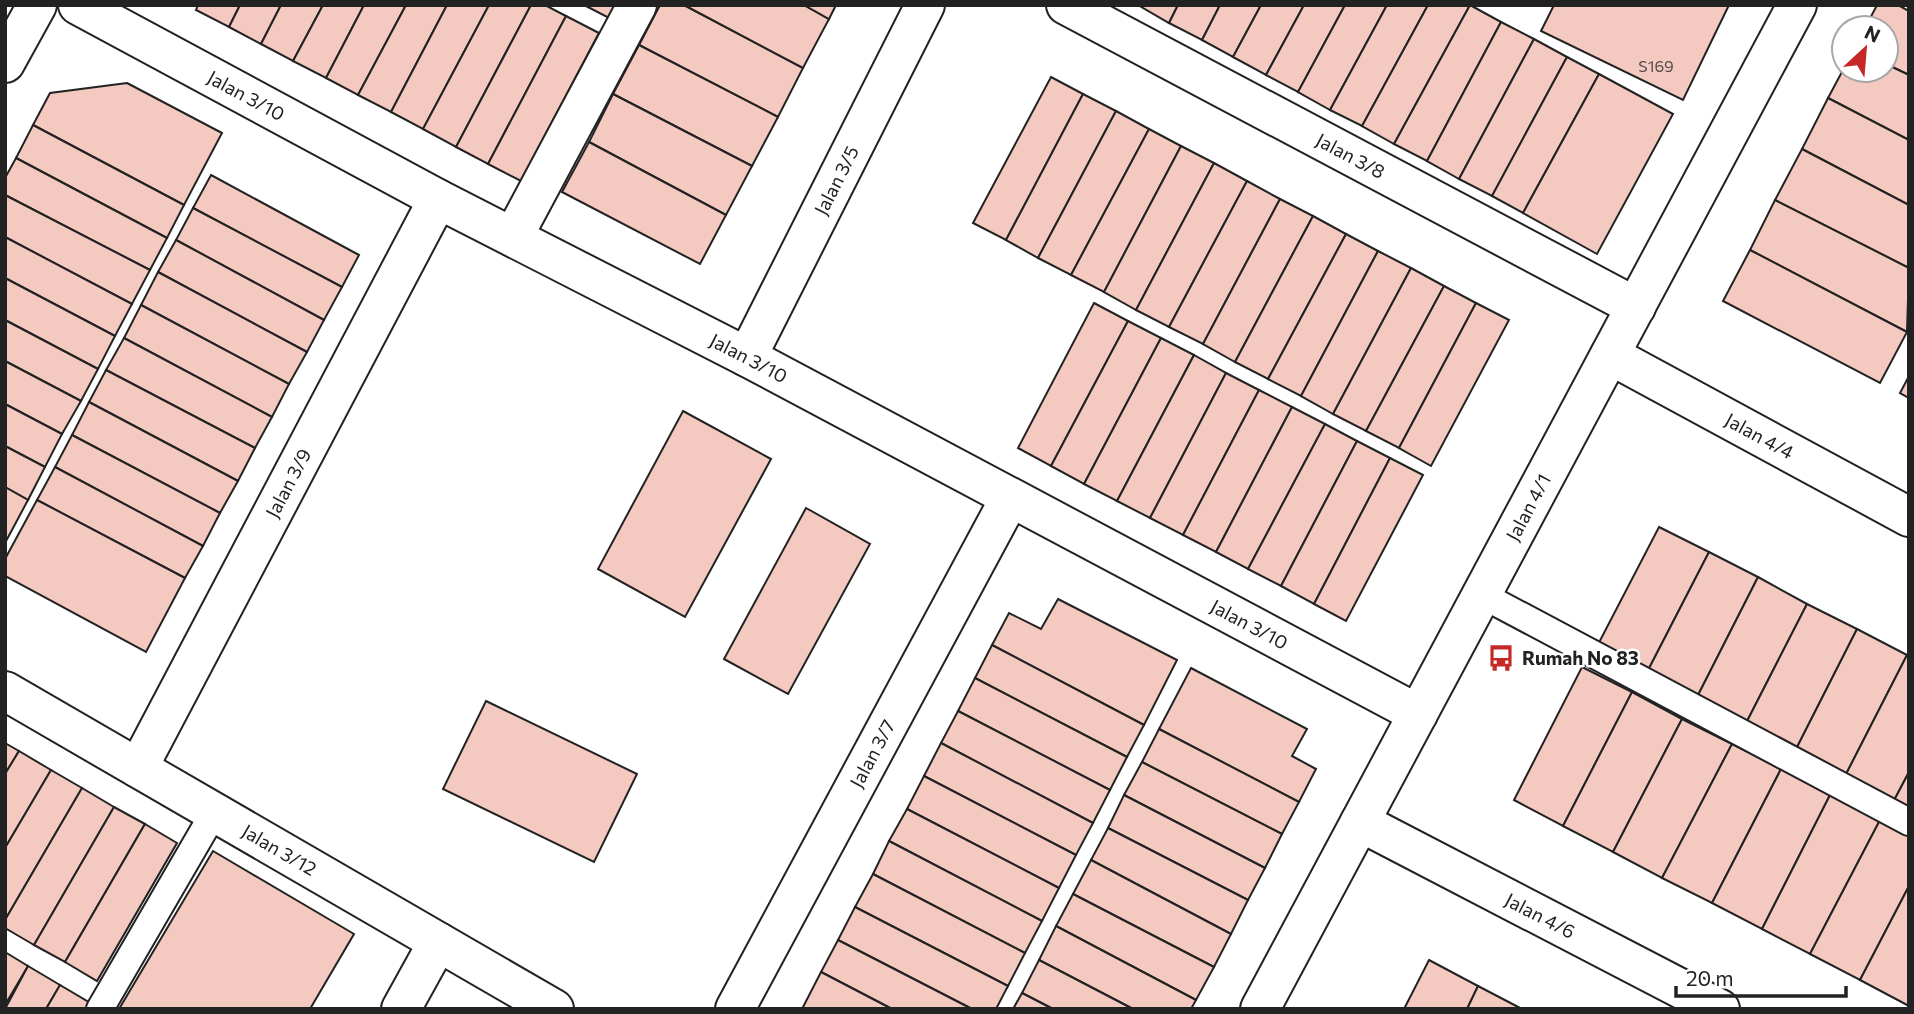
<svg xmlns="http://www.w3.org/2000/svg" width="1914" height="1014" font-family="Commissioner,sans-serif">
<rect width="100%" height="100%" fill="#fff"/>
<g fill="#f3c9c0" stroke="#222" stroke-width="2">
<polygon points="198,5 240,5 229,27 196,10"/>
<polygon points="240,5 281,5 261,44 229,27"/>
<polygon points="281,5 323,5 293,61 261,44"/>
<polygon points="323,5 364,5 326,78 293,61"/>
<polygon points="364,5 406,5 358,95 326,78"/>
<polygon points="406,5 447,5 391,112 358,95"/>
<polygon points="447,5 489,5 423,129 391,112"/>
<polygon points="489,5 531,5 456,147 423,129"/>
<polygon points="531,5 545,5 566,16 488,164 456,147"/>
<polygon points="584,5 616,5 609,18"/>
<polygon points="660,5 684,5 803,68 778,117 639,45"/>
<polygon points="684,5 804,5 829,19 803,68"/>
<polygon points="804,5 836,5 829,19"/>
<polygon points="1138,5 1178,5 1169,23"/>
<polygon points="1178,5 1220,5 1202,40 1169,23"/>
<polygon points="1220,5 1261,5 1233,57 1202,40"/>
<polygon points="1261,5 1304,5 1266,75 1233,57"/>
<polygon points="1304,5 1345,5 1298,92 1266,75"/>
<polygon points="1345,5 1387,5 1330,110 1298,92"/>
<polygon points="1387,5 1428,5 1362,126 1330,110"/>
<polygon points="1428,5 1470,5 1394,144 1362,126"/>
<polygon points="1470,5 1501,22 1427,161 1394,144"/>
<polygon points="1554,5 1729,5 1683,100 1541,31"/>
<polygon points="1877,5 1898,5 1909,11 1909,75 1886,64 1886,28 1865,28"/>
<polygon points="566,16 599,33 521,181 488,164"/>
<polygon points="1501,22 1534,39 1459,179 1427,161"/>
<polygon points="1534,39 1567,57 1492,196 1459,179"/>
<polygon points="639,45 778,117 752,166 613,94"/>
<polygon points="1567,57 1599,74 1523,213 1492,196"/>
<polygon points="1886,64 1909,75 1909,140 1828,98 1844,68 1886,70"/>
<polygon points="1599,74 1673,114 1597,254 1523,213"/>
<polygon points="1051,77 1083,94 1006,240 973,223"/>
<polygon points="127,83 222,133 184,205 33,125 50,93"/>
<polygon points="613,94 752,166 726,215 589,142"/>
<polygon points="1083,94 1116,111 1038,258 1006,240"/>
<polygon points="1828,98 1909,140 1909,205 1802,149"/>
<polygon points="1116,111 1149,129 1071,275 1038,258"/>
<polygon points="33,125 184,205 167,238 16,158"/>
<polygon points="1149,129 1181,146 1104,292 1071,275"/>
<polygon points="589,142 726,215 700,264 562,192"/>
<polygon points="1181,146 1214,163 1136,310 1104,292"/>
<polygon points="1802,149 1909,205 1909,268 1775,200"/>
<polygon points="16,158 167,238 150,270 5,195 5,178"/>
<polygon points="1214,163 1247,181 1169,327 1136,310"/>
<polygon points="211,175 359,255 342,287 193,208"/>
<polygon points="1247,181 1280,199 1203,344 1169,327"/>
<polygon points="5,195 150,270 132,304 5,237"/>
<polygon points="1280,199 1313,216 1235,362 1203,344"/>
<polygon points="1775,200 1909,268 1907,332 1750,250"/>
<polygon points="193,208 342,287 324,320 176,240"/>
<polygon points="1313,216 1346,234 1268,379 1235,362"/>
<polygon points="1346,234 1378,251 1301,396 1268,379"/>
<polygon points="5,237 132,304 115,336 5,278"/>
<polygon points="176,240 324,320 307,352 158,272"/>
<polygon points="1750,250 1907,332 1880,383 1723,301"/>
<polygon points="1378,251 1411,268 1333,414 1301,396"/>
<polygon points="1411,268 1444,286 1366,431 1333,414"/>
<polygon points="158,272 307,352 289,384 141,305"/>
<polygon points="5,278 115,336 98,369 5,320"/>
<polygon points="1444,286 1476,303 1399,448 1366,431"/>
<polygon points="1094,303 1128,321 1051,466 1018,448"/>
<polygon points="1476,303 1509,320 1431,466 1399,448"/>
<polygon points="141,305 289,384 272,417 124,338"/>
<polygon points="5,320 98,369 81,401 5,361"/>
<polygon points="1128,321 1161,338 1084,484 1051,466"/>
<polygon points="124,338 272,417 255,448 106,370"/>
<polygon points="1161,338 1194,355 1117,501 1084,484"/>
<polygon points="1194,355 1226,373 1150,518 1117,501"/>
<polygon points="5,361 81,401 62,434 5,404"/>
<polygon points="106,370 255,448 238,481 89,402"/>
<polygon points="1226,373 1259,390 1183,535 1150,518"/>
<polygon points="1909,376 1909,398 1900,393"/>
<polygon points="1259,390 1292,407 1216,552 1183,535"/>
<polygon points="89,402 238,481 220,513 72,435"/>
<polygon points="5,404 62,434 45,467 5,446"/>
<polygon points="1292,407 1325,424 1248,569 1216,552"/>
<polygon points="683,411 771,459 685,617 598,569"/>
<polygon points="1325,424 1357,441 1281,586 1248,569"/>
<polygon points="72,435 220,513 203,546 55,467"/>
<polygon points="1357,441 1390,458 1314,604 1281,586"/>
<polygon points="5,446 45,467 28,500 5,487"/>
<polygon points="1390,458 1423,475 1346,621 1314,604"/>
<polygon points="55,467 203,546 185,578 37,500"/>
<polygon points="5,487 28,500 5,543"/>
<polygon points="37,500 185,578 146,652 5,576 5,559"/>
<polygon points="806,508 870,544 788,694 724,659"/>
<polygon points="1659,527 1709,552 1643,680 1593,654"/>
<polygon points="1709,552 1758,577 1693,705 1643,680"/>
<polygon points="1758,577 1807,604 1742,731 1693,705"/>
<polygon points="1058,599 1177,660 1144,725 992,645 1009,613 1041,629"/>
<polygon points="1807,604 1857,629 1792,757 1742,731"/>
<polygon points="1857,629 1907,655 1842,782 1792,757"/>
<polygon points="992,645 1144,725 1127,757 975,678"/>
<polygon points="1907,655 1909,656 1909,772 1890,808 1842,782"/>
<polygon points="1582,667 1632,692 1563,826 1514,800"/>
<polygon points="1191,668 1307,729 1292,756 1316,769 1299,802 1159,729"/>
<polygon points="975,678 1127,757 1110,790 958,711"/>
<polygon points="1632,692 1682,719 1613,852 1563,826"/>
<polygon points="486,701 637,774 594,862 443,789"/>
<polygon points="958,711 1110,790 1093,823 941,743"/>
<polygon points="1682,719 1732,744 1662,878 1613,852"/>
<polygon points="1159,729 1299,802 1282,834 1142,762"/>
<polygon points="5,743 19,751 5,774"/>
<polygon points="941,743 1093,823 1076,855 924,776"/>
<polygon points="1732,744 1781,769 1712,903 1662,878"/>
<polygon points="19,751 51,770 5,848 5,774"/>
<polygon points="1142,762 1282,834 1265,868 1124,795"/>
<polygon points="1781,769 1830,795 1762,929 1712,903"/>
<polygon points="51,770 82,788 5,920 5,848"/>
<polygon points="1909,772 1909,817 1890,808"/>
<polygon points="924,776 1076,855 1059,888 907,809"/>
<polygon points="82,788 114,807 34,945 5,928 5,920"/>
<polygon points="1124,795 1265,868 1248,900 1108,828"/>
<polygon points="1830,795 1880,820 1810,954 1762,929"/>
<polygon points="114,807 145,824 65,962 34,945"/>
<polygon points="907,809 1059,888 1042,921 889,841"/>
<polygon points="1880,820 1909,836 1909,886 1860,980 1810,954"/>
<polygon points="145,824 177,843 97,981 65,962"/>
<polygon points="1108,828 1248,900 1231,934 1091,860"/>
<polygon points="889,841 1042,921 1025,953 873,874"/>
<polygon points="213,851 354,934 310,1009 119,1009"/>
<polygon points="1091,860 1231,934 1214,967 1073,894"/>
<polygon points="873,874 1025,953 1008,986 855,907"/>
<polygon points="1909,886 1909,1006 1860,980"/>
<polygon points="1073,894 1214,967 1196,1000 1056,926"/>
<polygon points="855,907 1008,986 996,1009 972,1009 838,940"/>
<polygon points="1056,926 1196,1000 1191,1009 1133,1009 1039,960"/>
<polygon points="838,940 972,1009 892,1009 821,972"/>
<polygon points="5,952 28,966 5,1005"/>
<polygon points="1039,960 1133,1009 1053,1009 1022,993"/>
<polygon points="1429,960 1478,986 1467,1009 1404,1009"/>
<polygon points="28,966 60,985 46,1009 5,1009"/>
<polygon points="821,972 892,1009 802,1009"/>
<polygon points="60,985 92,1004 90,1009 46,1009"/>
<polygon points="1478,986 1522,1009 1467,1009"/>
<polygon points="1022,993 1053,1009 1013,1009"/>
</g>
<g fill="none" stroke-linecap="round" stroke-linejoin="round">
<defs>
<g id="service">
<polyline points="1482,595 1909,822"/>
<polyline points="100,1009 215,811"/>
</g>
<g id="minor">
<path id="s1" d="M78,5L438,199L747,357L1418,714"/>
<path id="s2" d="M1066,5L1636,307"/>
<polyline points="5,63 37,5"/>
<polyline points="513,237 637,5"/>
<path id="s3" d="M1610,355L1909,517"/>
<path id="s4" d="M747,357L925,5"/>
<path id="s5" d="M5,691L554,1009"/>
<path id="s6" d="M138,768L438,199"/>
<path id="s7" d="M1360,822L1720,1009"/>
<polyline points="401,1009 438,942"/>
<path id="s8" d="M735,1009L1010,498"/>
<path id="s9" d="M1260,1009L1797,5"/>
</g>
</defs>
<use href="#service" stroke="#222" stroke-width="30"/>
<use href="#minor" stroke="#222" stroke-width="42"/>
<use href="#service" stroke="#fff" stroke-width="26"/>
<use href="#minor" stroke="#fff" stroke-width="38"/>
</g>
<defs>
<symbol id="bus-bare" viewBox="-9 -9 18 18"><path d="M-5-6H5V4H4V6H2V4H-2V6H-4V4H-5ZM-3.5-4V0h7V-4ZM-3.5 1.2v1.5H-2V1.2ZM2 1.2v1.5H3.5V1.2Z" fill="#c62828" stroke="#fff" stroke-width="2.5" paint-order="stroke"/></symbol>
</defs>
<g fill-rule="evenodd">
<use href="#bus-bare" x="1482" y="639" width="38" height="38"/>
</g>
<g text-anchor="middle" stroke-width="5" stroke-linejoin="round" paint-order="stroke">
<g font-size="16" fill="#564c4a">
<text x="1656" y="72">S169</text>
</g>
<g font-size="19" fill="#222" stroke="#fff">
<text dy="7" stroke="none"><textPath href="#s1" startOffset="191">Jalan 3/10</textPath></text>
<text dy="7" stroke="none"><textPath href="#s2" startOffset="322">Jalan 3/8</textPath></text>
<text dy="7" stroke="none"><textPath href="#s4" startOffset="198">Jalan 3/5</textPath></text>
<text dy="7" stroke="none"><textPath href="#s1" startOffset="758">Jalan 3/10</textPath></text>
<text dy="7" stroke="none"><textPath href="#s3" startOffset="170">Jalan 4/4</textPath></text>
<text dy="7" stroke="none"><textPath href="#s6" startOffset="322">Jalan 3/9</textPath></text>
<text dy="7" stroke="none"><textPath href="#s9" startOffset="569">Jalan 4/1</textPath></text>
<text dy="7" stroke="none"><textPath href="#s1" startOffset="1325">Jalan 3/10</textPath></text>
<text dy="7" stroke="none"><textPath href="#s8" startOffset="290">Jalan 3/7</textPath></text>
<text dy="7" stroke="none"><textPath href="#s5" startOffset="317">Jalan 3/12</textPath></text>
<text dy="7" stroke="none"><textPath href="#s7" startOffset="203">Jalan 4/6</textPath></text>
</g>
<g font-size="19" font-weight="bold" fill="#222" stroke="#fff" text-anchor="start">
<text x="1522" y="665">Rumah No 83</text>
</g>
</g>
<rect width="1914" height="1014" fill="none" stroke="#222222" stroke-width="14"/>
<g transform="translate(1865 49) rotate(26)"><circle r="33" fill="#ffffff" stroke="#a7a7a7" stroke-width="2"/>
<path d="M0-5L12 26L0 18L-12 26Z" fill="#c62828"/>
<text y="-10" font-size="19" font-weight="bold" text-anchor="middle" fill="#222222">N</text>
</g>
<path d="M1676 986v10h170v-10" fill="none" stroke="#222222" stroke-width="3.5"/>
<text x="1686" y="986" font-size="21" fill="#222222" stroke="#ffffff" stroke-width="5" paint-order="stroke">20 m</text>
</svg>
